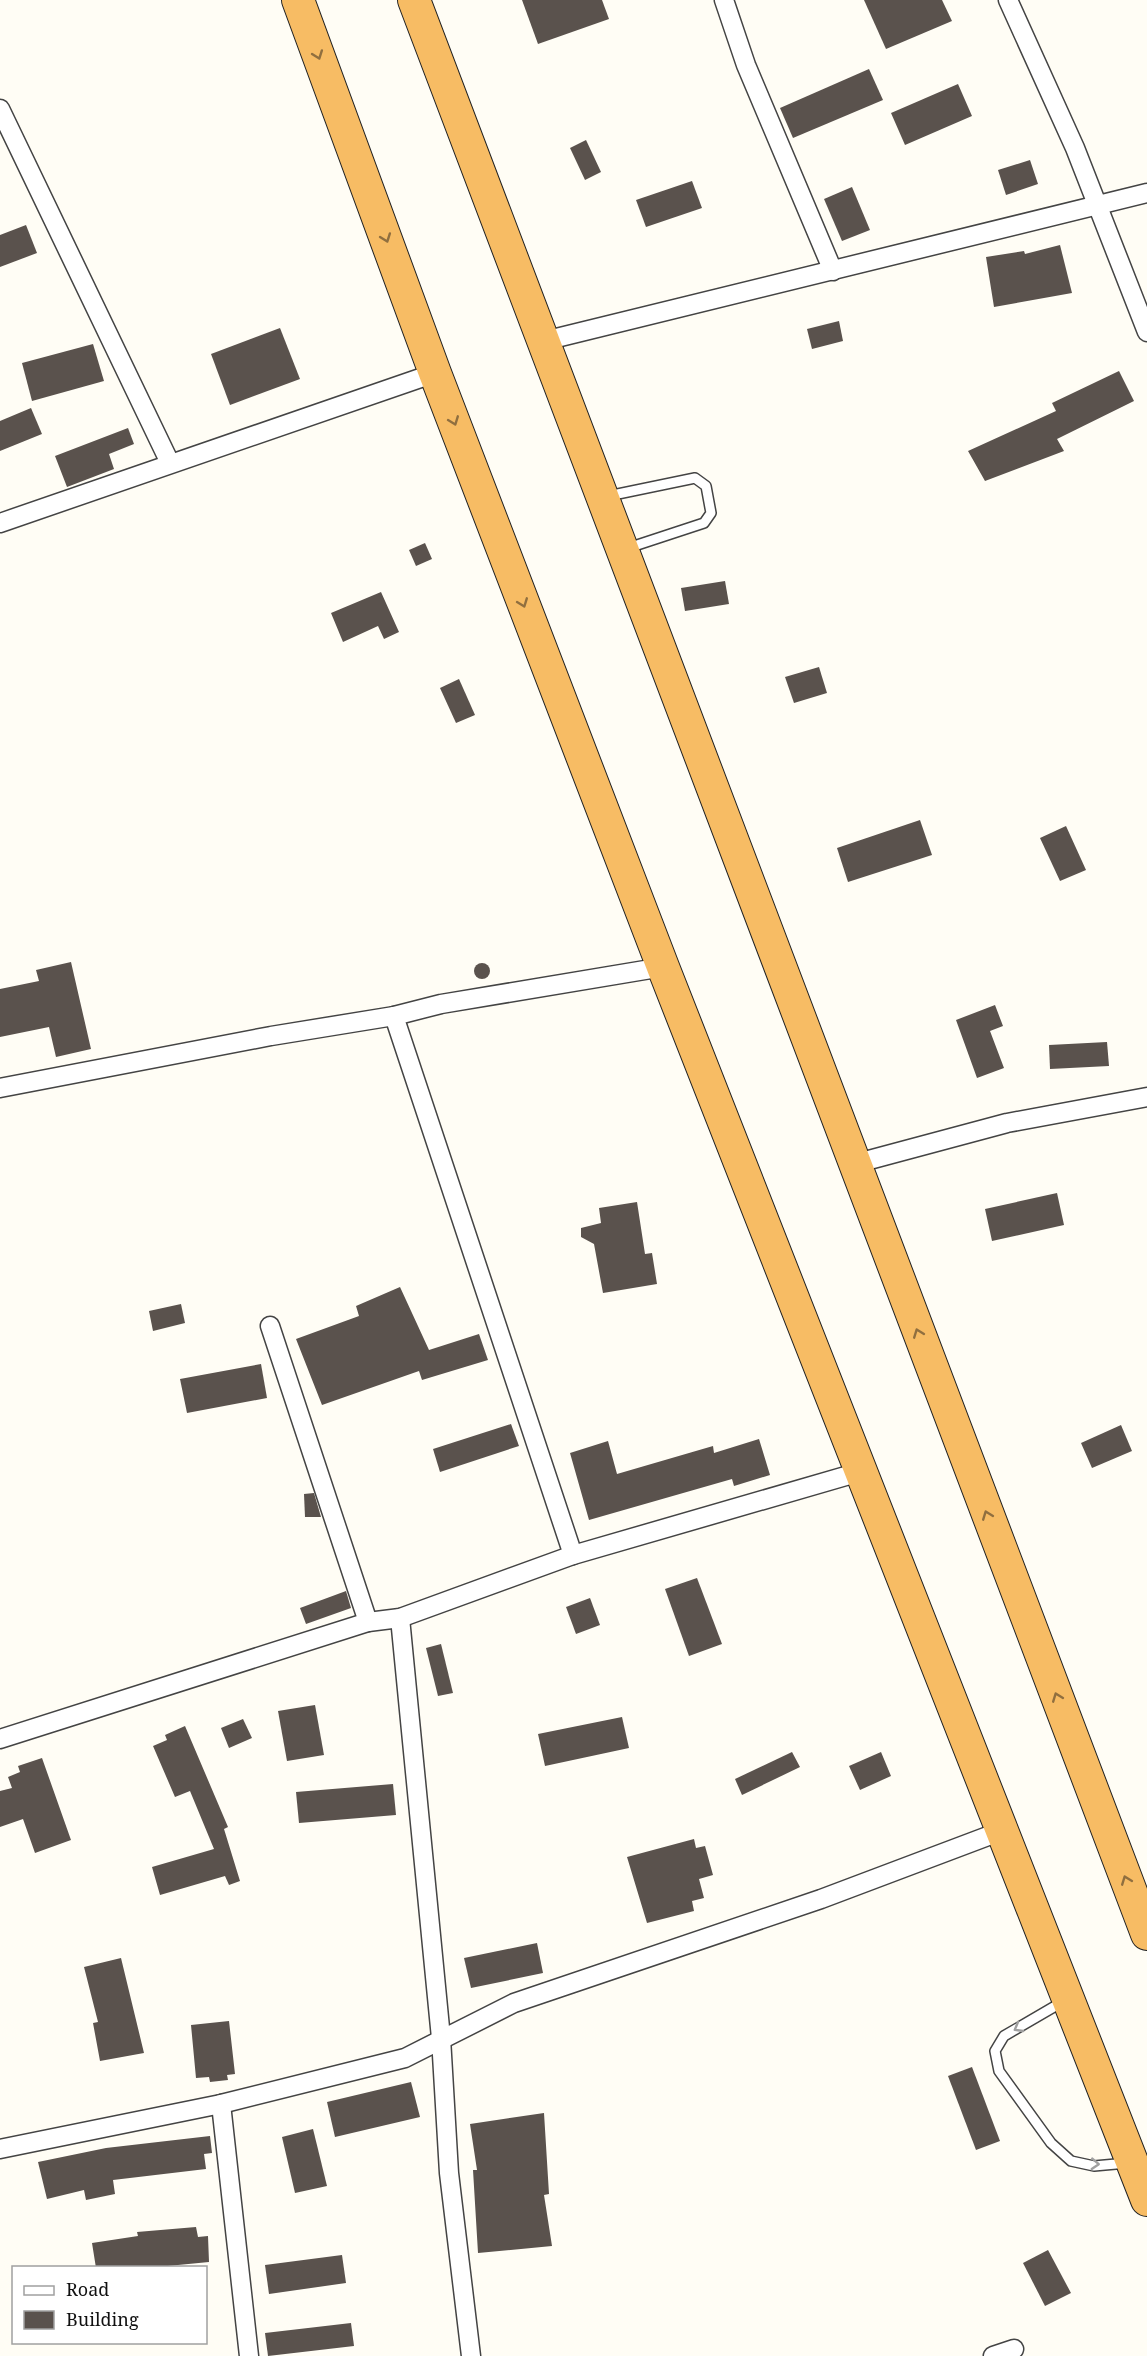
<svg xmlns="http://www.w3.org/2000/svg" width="1147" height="2356" font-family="'Noto Serif',serif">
<rect width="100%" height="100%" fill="#fffdf5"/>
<g fill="#5a524d">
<polygon points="522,0 602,0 609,19 538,44"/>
<polygon points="864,0 942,0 952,21 886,49"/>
<polygon points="869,69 883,100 793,138 780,108"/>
<polygon points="958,84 972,116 905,145 891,113"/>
<polygon points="586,140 601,172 585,180 570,148"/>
<polygon points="1030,160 1038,184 1006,195 998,170"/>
<polygon points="692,181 702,208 646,227 636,200"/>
<polygon points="852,187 870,230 842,241 824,199"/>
<polygon points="26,225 37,253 0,267 0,235"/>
<polygon points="1060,245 1072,293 994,307 986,257 1024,251 1025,254"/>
<polygon points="839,321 843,341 812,349 807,329"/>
<polygon points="280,328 300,379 230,405 211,354"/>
<polygon points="93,344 104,381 32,401 22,363"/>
<polygon points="1119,371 1134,401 1057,439 1064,451 985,481 968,451 1056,411 1052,403"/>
<polygon points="31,408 42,434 0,451 0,421"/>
<polygon points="128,428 134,444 109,454 114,469 67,487 55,456"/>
<polygon points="425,543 432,559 416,566 409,550"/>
<polygon points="725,581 729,604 685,611 681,588"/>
<polygon points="381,592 399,632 384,639 378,626 343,642 331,613"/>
<polygon points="819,667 827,693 794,703 785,677"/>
<polygon points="459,679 475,715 456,723 440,688"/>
<polygon points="920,820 932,855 848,882 837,848"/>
<polygon points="1066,826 1086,870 1060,881 1040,838"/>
<polygon points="71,962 91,1049 56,1057 49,1027 0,1037 0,989 39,981 36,970"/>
<circle cx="482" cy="971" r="8"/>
<polygon points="995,1005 1003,1026 990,1031 1004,1068 977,1078 956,1020"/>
<polygon points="1107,1042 1109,1066 1050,1069 1049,1045"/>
<polygon points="1057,1193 1064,1225 992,1241 985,1209"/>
<polygon points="637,1202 645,1254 652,1253 657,1284 603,1293 594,1244 581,1237 581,1228 601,1223 599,1208"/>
<polygon points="400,1287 429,1350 479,1334 488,1360 422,1380 419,1371 322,1405 296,1339 359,1316 356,1306"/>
<polygon points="181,1304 185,1323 153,1331 149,1311"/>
<polygon points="261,1364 267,1398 187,1413 180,1379"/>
<polygon points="511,1424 519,1446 440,1472 433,1449"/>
<polygon points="1121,1425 1132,1451 1092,1468 1081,1443"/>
<polygon points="759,1439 770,1475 734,1486 732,1479 589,1520 570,1453 608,1441 617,1474 713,1446 714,1453"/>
<polygon points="314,1493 321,1517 305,1517 304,1494"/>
<polygon points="697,1578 722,1644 689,1656 665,1589"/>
<polygon points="346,1591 351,1608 306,1624 300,1608"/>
<polygon points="590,1598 600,1625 576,1634 566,1607"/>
<polygon points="441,1644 453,1693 438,1696 426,1648"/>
<polygon points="315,1705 324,1755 287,1761 278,1711"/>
<polygon points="622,1717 629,1748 545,1766 538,1734"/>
<polygon points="243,1719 252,1738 229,1748 221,1728"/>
<polygon points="185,1726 228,1827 224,1829 240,1881 229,1885 225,1876 160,1895 152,1867 214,1849 190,1791 175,1797 153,1746 167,1740 165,1735"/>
<polygon points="792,1752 800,1767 742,1795 735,1779"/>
<polygon points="881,1752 891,1776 860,1790 849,1766"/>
<polygon points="42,1758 71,1840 35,1853 23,1819 0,1827 0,1791 12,1788 8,1777 20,1772 18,1766"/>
<polygon points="393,1784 396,1815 299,1823 296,1792"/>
<polygon points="694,1839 696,1848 705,1846 713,1875 699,1879 704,1898 692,1901 694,1911 647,1923 627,1857"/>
<polygon points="537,1943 543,1973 471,1988 464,1958"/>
<polygon points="121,1958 144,2053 100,2061 93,2023 98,2022 84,1967"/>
<polygon points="229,2021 235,2074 227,2075 228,2080 210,2082 209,2077 196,2078 191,2025"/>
<polygon points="972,2067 1000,2141 976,2150 948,2076"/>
<polygon points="411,2082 420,2117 335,2137 327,2102"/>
<polygon points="544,2113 549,2194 544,2195 552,2246 478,2253 473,2170 477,2170 470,2124"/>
<polygon points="313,2129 327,2186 295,2193 282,2137"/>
<polygon points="210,2136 212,2153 204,2154 206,2169 113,2180 115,2194 86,2200 84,2190 47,2199 38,2162 106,2148"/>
<polygon points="196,2227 198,2237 208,2236 209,2262 147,2268 96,2268 92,2243 138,2236 137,2232"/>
<polygon points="1048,2250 1071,2293 1045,2306 1023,2263"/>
<polygon points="342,2255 346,2283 269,2294 265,2265"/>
<polygon points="351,2323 354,2346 268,2356 265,2333"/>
</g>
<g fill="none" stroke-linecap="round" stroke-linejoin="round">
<defs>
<g id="service">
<polyline points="608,496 695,478 706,486 711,513 704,523 628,548"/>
<polyline points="1064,2001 1004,2036 995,2051 999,2071 1051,2143 1071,2161 1094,2166 1127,2163"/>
</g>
<g id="minor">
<polyline points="724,0 746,65 833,271"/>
<polyline points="1008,0 1075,148 1147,332"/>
<polyline points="0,109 170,463"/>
<polyline points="544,341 1147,193"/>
<polyline points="0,523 435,373"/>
<polyline points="0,1088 271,1036 394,1016"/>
<polyline points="854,1164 1007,1123 1147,1097"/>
<polyline points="270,1326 368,1622"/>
<polyline points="573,1555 394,1016 441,1004 663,967"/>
<polyline points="400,1618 441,2038 449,2173 471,2356"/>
<polyline points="0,1739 368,1622 400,1618 573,1555 863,1471"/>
<polyline points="221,2104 249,2356"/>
<polyline points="0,2149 221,2104 405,2058 514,2003 821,1899 1004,1830"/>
<polyline points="993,2356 1014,2349"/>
</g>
<g id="trunk">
<polyline points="298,0 435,373 663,967 1147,2200"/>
<polyline points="414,0 1147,1934"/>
</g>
</defs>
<use href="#service" stroke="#444" stroke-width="12"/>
<use href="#minor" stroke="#444" stroke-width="21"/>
<use href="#trunk" stroke="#222" stroke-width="34"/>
<use href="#service" stroke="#fff" stroke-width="9"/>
<use href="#minor" stroke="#fff" stroke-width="18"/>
<use href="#trunk" stroke="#f7bc64" stroke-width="32"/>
</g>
<defs><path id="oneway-chevron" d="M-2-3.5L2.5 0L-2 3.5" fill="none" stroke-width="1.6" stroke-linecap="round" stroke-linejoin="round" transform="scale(1.5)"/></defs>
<g stroke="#906f3f">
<use href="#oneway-chevron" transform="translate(318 55) rotate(70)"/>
<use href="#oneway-chevron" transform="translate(386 238) rotate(70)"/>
<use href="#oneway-chevron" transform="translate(454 421) rotate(69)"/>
<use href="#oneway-chevron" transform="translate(523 603) rotate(69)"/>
<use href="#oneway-chevron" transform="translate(918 1333) rotate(-111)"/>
<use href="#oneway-chevron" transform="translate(987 1515) rotate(-111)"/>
<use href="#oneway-chevron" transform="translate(1057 1697) rotate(-111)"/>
<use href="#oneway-chevron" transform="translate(1126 1880) rotate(-111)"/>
</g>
<g stroke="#a0a0a0">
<use href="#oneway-chevron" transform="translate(1018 2028) rotate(150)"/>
<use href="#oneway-chevron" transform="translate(1095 2164) rotate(3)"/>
</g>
<rect x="12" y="2266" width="195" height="78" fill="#ffffff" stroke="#a0a0a0" stroke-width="1.5"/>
<rect x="24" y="2286" width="30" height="9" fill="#ffffff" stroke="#a0a0a0" stroke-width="1.5"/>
<text x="66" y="2296" font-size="18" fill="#111111">Road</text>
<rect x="24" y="2311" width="30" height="18" fill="#5a524d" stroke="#a0a0a0" stroke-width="1.5"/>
<text x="66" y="2326" font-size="18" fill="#111111">Building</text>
</svg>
